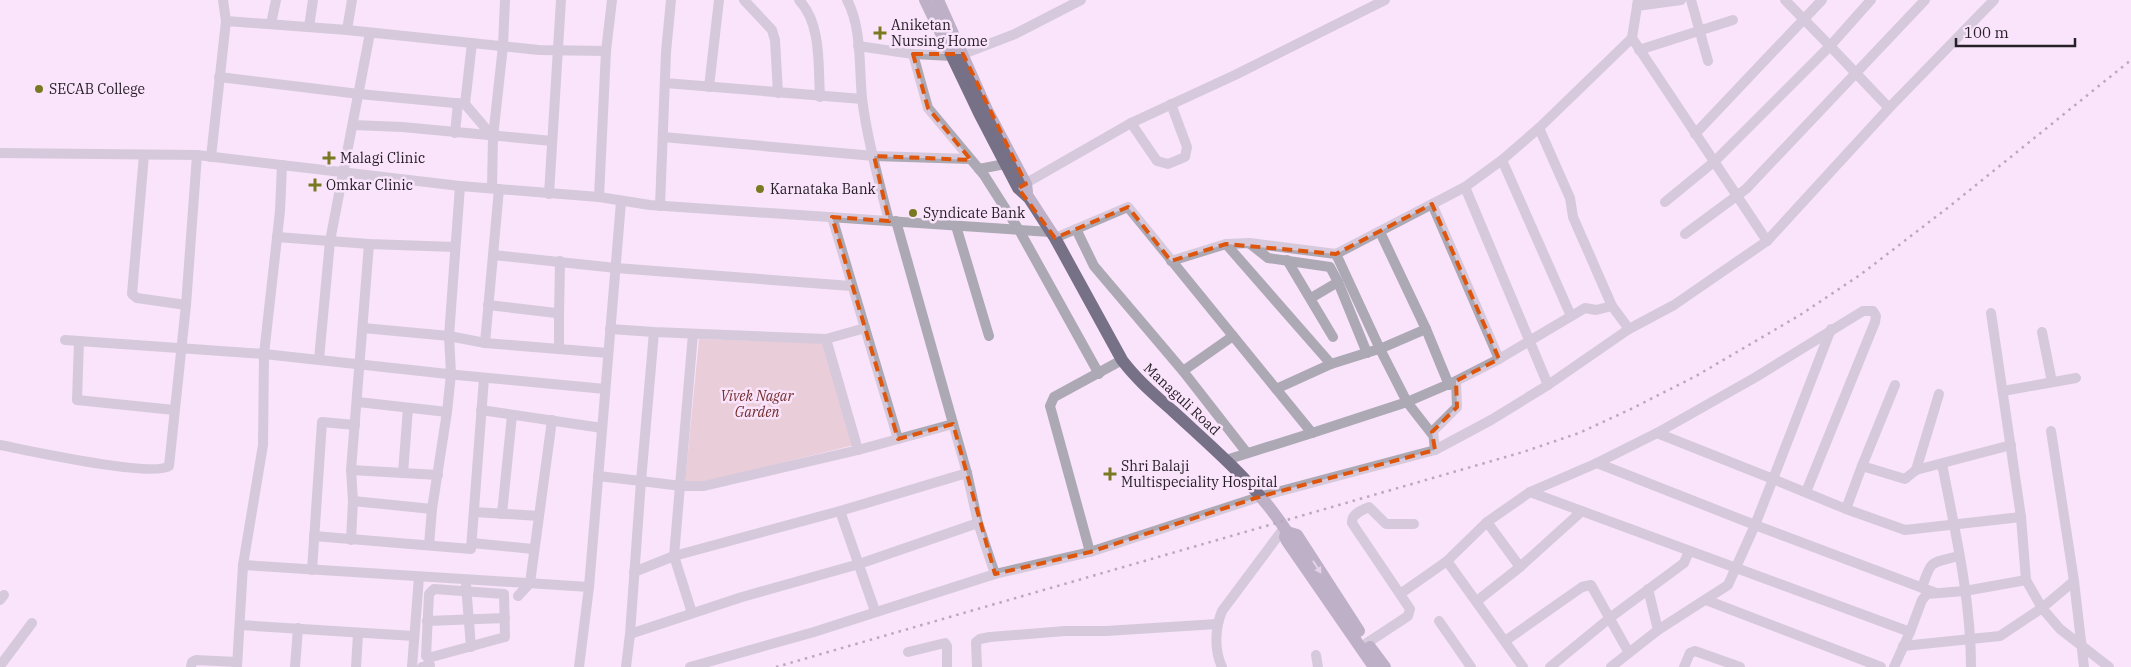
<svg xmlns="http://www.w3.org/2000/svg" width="2131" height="667" font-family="'IBM Plex Serif',serif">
<rect width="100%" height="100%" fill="#fae4fb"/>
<polygon fill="#d6b2af" points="699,339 823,343 854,445 700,483 685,483"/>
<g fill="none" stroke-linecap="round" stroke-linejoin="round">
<g stroke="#aca9b5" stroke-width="10">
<polyline points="744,0 772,30 775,40 778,93"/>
<path d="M799,0C822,24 818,67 820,97"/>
<path d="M847,0C862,27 859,68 862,98C867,139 879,181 889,221"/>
<polyline points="1691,0 1708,61"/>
<polyline points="1785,0 1830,46 1871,0"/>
<polyline points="1637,6 1681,0"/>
<polyline points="226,21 347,30 539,50 606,51"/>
<polyline points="271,24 276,0"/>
<polyline points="309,27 313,0"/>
<polyline points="347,30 352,0"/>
<polyline points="1632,38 1767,241"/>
<polyline points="472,43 465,104 493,137 492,188"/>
<polyline points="858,46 913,54 952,56 963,54 1015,34 1081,0"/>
<polyline points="1639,50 1733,20"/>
<polyline points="913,54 928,108 984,175 1019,230 1099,374"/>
<polyline points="219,77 359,94 465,104"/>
<polyline points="665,83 862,99"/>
<polyline points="709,87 719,0"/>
<polyline points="1131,123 1157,161 1168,164 1185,157 1187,147 1171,104"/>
<polyline points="353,125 402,127 552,141"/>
<polyline points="1539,128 1570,198 1573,217 1612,306"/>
<polyline points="455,133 458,103"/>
<polyline points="1695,134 1822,0"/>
<polyline points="493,137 503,46 505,0"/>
<polyline points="663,137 874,156 970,159"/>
<polyline points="0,153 197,155 460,186 599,197 650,205 1050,232"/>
<polyline points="144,155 132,294 137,298 186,305"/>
<polyline points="211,157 226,21 223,0"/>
<polyline points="1502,160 1571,316"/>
<polyline points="979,169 1005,164"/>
<polyline points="1021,186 1131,123 1235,75 1385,0"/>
<polyline points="1465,187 1548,385"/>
<polyline points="549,194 561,0"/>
<polyline points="599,197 606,51 612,0"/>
<polyline points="1665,202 1715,161 1830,46 1889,108"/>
<polyline points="1432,204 1499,359 1456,381"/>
<polyline points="660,206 666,52 671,0"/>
<polyline points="832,217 898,439"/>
<polyline points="896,221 967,473"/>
<polyline points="956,226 989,336"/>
<polyline points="1076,229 1094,266 1183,371 1247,453"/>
<polyline points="1380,232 1426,329 1449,385"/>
<polyline points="1685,234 1746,189 1925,0"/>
<polyline points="277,237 369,244 455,247"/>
<polyline points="1055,238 1128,207 1312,433 1226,460"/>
<polyline points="1249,243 1268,258 1330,267 1338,282 1367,353"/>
<polyline points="1226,244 1331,364 1276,389"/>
<polyline points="1336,254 1380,349 1407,402 1432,434"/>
<polyline points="493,255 616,268 851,286"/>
<polyline points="1287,260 1333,337"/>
<polyline points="1171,261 1226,244 1249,243 1336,254 1465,187 1502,160 1539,128 1632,38 1638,0"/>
<polyline points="1311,298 1338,282"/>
<polyline points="488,305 556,313 559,316 559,349"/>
<polyline points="559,316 560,261"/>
<polyline points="363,328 449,336 485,343 608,353"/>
<polyline points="610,329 654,332 641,481 681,486 704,486 858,450 826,339 654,332"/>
<polyline points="2042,332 2052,382"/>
<polyline points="826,339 865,328"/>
<polyline points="65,340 264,354 457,375 605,389"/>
<polyline points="79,341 77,400 174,410"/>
<polyline points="485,343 499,189"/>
<polyline points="319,359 330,241 370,33"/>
<polyline points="1499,359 1585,308 1596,310 1612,306 1629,329"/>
<polyline points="1331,364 1382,348 1426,329"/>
<polyline points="1183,371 1233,336"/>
<polyline points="2003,391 2076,378"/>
<polyline points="358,402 447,412"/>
<polyline points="481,410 602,428"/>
<polyline points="2051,431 2074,581 2084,667"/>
<polyline points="1312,433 1407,402 1456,381 1457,407 1433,431 1435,450"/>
<polyline points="1657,433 1756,377 1863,311 1873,311 1876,316 1875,322 1806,492"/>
<path d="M0,445C26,450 152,478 169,466L186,305L197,155"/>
<polyline points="858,450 953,424"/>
<polyline points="1597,463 1755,525 1728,585 1658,630 1648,589"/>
<path d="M1942,464C1955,531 1971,599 1971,667"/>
<polyline points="1862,466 1895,385"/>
<polyline points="351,470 438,475"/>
<polyline points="1916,470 1939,394"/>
<polyline points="403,473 408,408"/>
<polyline points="598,476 641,481 630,634 626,667"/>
<polyline points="1530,492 1910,632"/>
<polyline points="353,501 432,509"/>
<polyline points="1846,509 1905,530 2021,517"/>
<polyline points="840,511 875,611"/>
<polyline points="1582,511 1520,567 1487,522 1530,492 1597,463 1657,433 1773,479 1831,329"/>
<polyline points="474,512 539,516"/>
<polyline points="502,514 512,415"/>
<polyline points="314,536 471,549 484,378"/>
<polyline points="351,540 353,501 351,470 369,244"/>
<polyline points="472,543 533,549"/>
<polyline points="429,545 432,509 447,412 451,374 449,336 460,186"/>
<polyline points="1090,552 1050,406 1054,397 1122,360"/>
<polyline points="1447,561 1487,522"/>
<polyline points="243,565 589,587"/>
<polyline points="312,570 322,422 355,425"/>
<polyline points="634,572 674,556 840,511 967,473 978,523 995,574"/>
<polyline points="2026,580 2042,608 2060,629 2109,667"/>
<polyline points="466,585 471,647"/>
<path d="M1922,588C1931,559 1931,563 1959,556"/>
<polygon points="434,589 504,594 505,637 428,658 426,656 429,594"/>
<polyline points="1936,593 1755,525 1773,479 1846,509 1862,466 1905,479 1916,470 2011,445"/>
<polyline points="1400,594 1447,561 1523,667"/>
<polyline points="518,596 530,583 552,420"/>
<polyline points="0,600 4,595"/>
<polyline points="1706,600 1881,667"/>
<polyline points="1477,601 1520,567"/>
<polyline points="692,613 674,556 693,334"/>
<polyline points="427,621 505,618"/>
<polyline points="1439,621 1471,667"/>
<polyline points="240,625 414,636"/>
<polyline points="630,634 742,597 859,564 978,523"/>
<polyline points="1505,641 1582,587 1591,585 1629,653"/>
<path d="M1367,643L1408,616L1410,609L1352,523C1351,514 1362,510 1369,507L1386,524H1414"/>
<polyline points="1903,646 2000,636 2042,608 2074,581"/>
<polyline points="908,652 945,643 947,646 947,667"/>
<polyline points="1316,655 1318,667"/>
<polyline points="0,666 32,623"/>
<polyline points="191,667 192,662 196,660 237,662"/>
<polyline points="237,667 243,565 263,445 264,354 280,211 282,165"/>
<polyline points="295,667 298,628"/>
<polyline points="356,667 358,634"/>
<polyline points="412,667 419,577"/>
<polyline points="422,667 430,665"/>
<polyline points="579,667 589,587 621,202"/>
<polyline points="690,667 814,632 995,574 1090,552 1262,496 1435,450 1491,420 1548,385 1629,329 1674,305 1767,241 1889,108 1994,0"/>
<polyline points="977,667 976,642 980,639 990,637 1065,631 1106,631 1217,624"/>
<path d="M1222,667C1214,650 1215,628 1222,611L1284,528"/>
<polyline points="1550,667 1611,617 1684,563 1689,551"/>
<polyline points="1611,667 1658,630"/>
<polyline points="1684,667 1690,653 1695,651 1740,667"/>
<polyline points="1894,667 1910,632 1922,600 1927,594 1965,591 2026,580 2021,517 1991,313"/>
</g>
<g stroke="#767186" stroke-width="12">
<path d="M925,0L979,113L1018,188L1029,198L1055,238L1122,360C1137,380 1155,395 1174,412C1214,449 1257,485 1287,532L1285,537L1287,541L1374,667"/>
<polyline points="938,0 987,110 1026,184 1027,192"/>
<polyline points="1287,532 1297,535 1359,631"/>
<polyline points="1370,647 1385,667"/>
</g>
<polyline stroke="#6d606e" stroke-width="2.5" stroke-dasharray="2.5 5" stroke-linecap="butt" points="776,667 1523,452 1579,433 1629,410 1696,376 1800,315 1860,275 1950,206 2131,60"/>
</g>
<defs><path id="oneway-solid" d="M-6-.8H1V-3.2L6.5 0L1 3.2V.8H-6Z" transform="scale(1.25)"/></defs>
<use fill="#ccbcd2" href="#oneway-solid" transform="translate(1317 567) rotate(57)"/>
<path d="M0 0H2131V667H0ZM913,54H963L1026,184L1018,188L1055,238L1128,207L1171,261L1226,244L1336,254L1432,204L1499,359L1456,381L1457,407L1432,432L1435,450L1262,496L1090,552L995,574L953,424L898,439L832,217L889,221L874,156L971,160L928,108Z" fill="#fae4fb" fill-opacity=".55" fill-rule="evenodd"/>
<path fill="none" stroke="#de560d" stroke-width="4" stroke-dasharray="10 6" stroke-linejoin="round" d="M913,54H963L1026,184L1018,188L1055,238L1128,207L1171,261L1226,244L1336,254L1432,204L1499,359L1456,381L1457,407L1432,432L1435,450L1262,496L1090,552L995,574L953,424L898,439L832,217L889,221L874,156L971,160L928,108Z"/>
<g fill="#787920" stroke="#fae4fb" stroke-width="2">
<path d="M877.5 25.5h5v5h5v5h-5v5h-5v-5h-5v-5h5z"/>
<circle cx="39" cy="89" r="5"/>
<path d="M326.5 150.5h5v5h5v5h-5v5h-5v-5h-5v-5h5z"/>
<path d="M312.5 177.5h5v5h5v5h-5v5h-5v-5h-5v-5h5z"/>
<circle cx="760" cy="189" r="5"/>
<circle cx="913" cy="213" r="5"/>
<path d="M1107.5 466.5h5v5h5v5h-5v5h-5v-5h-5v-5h5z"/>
</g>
<g text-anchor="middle" stroke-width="5" stroke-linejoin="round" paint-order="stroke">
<g font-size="14" fill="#282029" stroke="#fae4fb" text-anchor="start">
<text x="891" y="30">Aniketan<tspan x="891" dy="16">Nursing Home</tspan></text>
<text x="49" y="94">SECAB College</text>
<text x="340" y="163">Malagi Clinic</text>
<text x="326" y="190">Omkar Clinic</text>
<text x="770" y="194">Karnataka Bank</text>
<text x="923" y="218">Syndicate Bank</text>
<text x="1121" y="471">Shri Balaji<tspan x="1121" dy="16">Multispeciality Hospital</tspan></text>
</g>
<g font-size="14" font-style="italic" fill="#722d2c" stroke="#fae4fb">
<text x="757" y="401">Vivek Nagar<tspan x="757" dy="16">Garden</tspan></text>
</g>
<g font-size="14" fill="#282029" stroke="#fae4fb">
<text transform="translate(1182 399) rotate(43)" y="5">Managuli Road</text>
</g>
</g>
<path d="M1956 38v8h119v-8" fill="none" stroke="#282029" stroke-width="2.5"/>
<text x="1964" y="38" font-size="15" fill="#282029" stroke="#fae4fb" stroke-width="4" paint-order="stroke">100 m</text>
</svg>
